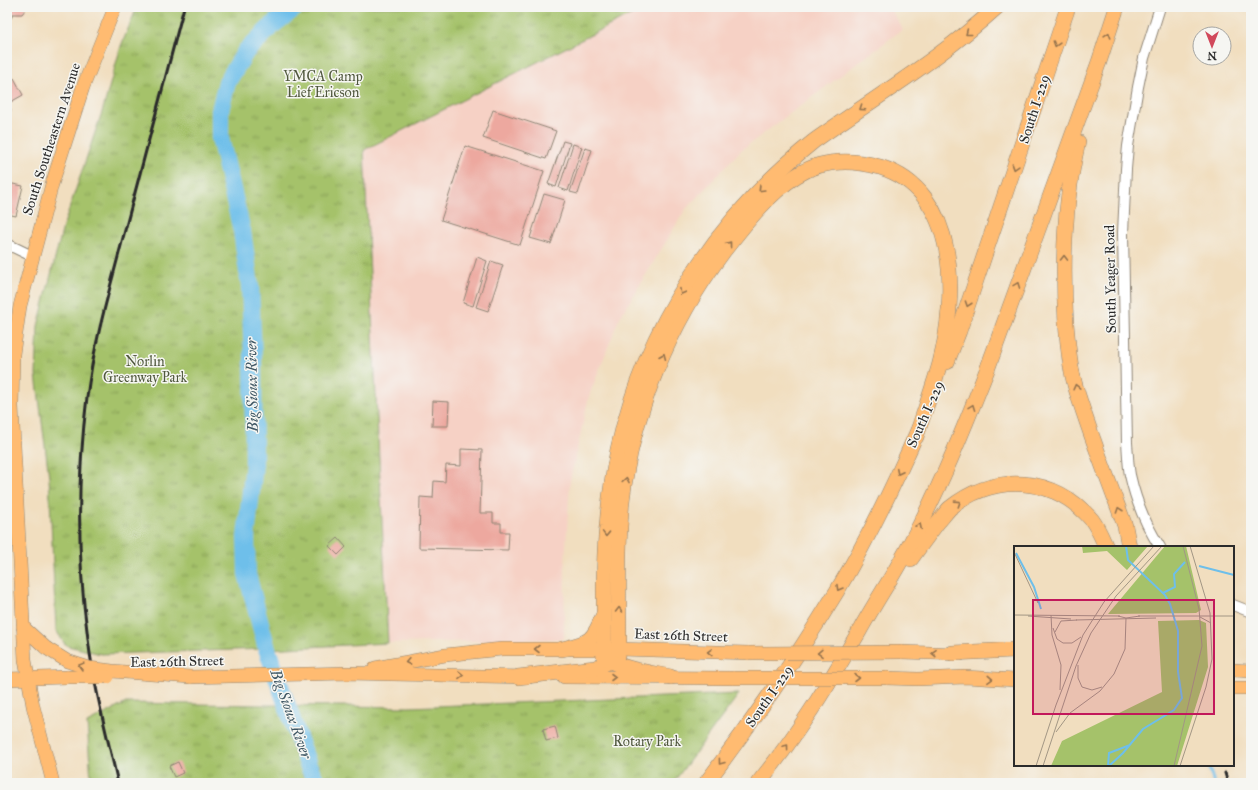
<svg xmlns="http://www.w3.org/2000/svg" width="1258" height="790" font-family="'IM FELL Great Primer',serif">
<defs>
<pattern id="park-tufts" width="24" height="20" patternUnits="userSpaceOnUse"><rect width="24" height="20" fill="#a5c26a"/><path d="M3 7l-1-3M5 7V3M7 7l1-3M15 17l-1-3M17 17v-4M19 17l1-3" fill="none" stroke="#879e57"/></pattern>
</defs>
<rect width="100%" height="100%" fill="#f6f6f2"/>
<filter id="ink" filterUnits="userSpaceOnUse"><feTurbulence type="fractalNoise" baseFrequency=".025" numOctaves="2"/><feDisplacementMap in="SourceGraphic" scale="8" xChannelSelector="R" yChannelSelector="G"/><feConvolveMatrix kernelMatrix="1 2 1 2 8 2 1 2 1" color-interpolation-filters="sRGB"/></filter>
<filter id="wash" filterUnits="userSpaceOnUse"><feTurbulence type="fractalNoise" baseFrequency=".012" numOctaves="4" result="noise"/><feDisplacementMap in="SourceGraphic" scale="16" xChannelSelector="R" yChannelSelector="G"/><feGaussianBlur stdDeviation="0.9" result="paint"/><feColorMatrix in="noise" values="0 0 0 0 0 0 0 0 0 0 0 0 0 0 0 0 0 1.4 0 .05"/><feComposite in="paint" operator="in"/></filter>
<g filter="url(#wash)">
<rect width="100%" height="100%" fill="#f1debf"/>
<polygon fill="#f6d1c5" points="646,7 889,7 903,29 740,151 685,210 619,319 589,396 570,481 565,562 564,639 388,643 364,150"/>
<g fill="url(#park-tufts)" stroke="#68764a">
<polygon points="137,7 646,7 364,150 388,643 267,649 101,654 68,646 64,643 56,630 49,477 36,375 38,326 63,227 103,109 121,46"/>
<polygon points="739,694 673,783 92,783 91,779 87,723 126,703 409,707"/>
</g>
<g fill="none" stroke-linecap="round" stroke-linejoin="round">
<polyline stroke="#6ebfea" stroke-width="3" points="1208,765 1214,783"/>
<polyline stroke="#6ebfea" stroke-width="18" points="296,7 275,23 246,51 227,82 220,110 220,138 242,231 250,286 253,357 254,464 246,537 247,574 267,649 308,765 317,783"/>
</g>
<g id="blocks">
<g fill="#eda89f">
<polygon points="7,7 25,7 25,10 22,14 12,14 12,17 7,23"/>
<polygon points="14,78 23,95 7,104 11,111 7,114 7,82"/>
<polygon points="493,110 556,131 546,159 483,138"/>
<polygon points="563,141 570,143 556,187 548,184"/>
<polygon points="573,144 582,147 568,191 559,188"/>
<polygon points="465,146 544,171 520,245 441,220"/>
<polygon points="585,148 592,150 578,194 570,192"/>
<polygon points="8,183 23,186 16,216 7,214"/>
<polygon points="544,194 565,200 551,244 530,238"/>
<polygon points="477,257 487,261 473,306 463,303"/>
<polygon points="491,261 503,265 488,311 476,307"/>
<polygon points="433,401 449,402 448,426 432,426"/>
<polygon points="461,449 482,450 480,513 493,513 493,523 501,523 501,532 509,532 508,550 419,548 420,497 433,498 434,481 445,482 446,465 461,466"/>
<polygon points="338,538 346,547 338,555 329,546"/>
<polygon points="555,726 558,738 546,741 543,729"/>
<polygon points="178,762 183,773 174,777 169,766"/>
</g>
</g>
</g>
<g filter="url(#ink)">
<use href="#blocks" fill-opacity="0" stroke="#8e8475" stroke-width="1"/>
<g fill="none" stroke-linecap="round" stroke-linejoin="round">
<defs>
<g id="minor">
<path d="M1160,7L1144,58L1138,87L1128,146L1126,169L1123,233L1127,443C1128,453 1128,465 1130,475C1136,502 1145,524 1160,547"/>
<polyline points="7,244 32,256"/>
<polyline points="1233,605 1251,612"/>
</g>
<g id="major">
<polyline points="23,627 46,648"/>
<polyline points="901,652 961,654"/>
<polyline points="375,668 445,655 502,649 619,649 749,653"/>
<polyline points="1233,670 1251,671"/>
<polyline points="190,677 347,673 529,677"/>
<polyline points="564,677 734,678"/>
<polyline points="886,678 918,679 965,677 1015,680"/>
<polyline points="7,679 68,677"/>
<polyline points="1233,688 1251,688"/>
<polyline points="53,783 33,706 25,660 12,406 13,354 20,306 52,184 83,87 115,7"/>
</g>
<g id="highway">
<path d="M1078,142C1064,202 1062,263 1066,323C1068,346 1070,370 1077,392C1091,437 1109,482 1125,526L1129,547"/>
<polyline points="947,362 959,331 1068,7"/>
<path d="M911,559C920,546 929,534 938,522C942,518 946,512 950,508C995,472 1054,476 1092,520C1098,528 1102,538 1106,547"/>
<path d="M562,649C589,642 592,643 603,616"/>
<polyline points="952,653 1015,650"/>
<path d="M518,677L595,668L613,660L617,656L619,649C619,599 617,550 622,501C632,413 670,323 723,252C744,225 767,195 796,176C822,159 851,159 880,167C960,192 957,297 940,363C933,388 924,412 916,437"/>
<path d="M671,677C652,673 617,669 604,656C605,613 602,569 607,526C609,500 613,474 618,449C645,327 717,218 814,141C876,97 941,58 997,7"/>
<path d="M706,783C753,721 797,657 837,591C868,539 895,483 919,428"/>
<path d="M758,783C797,736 829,683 860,630C876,601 895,573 910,544C940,488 964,428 987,370L1099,62L1117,7"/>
</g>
</defs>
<use href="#minor" stroke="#8e8475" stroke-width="12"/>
<use href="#major" stroke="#8e8475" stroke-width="14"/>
<use href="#highway" stroke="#8e8475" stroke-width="16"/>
<use href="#minor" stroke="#fff" stroke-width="10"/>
<use href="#major" stroke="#ffbb71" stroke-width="13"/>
<use href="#highway" stroke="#ffbb71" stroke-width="15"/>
<g stroke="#2b2b2b" stroke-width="3">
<polyline points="1225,773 1228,783"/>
<path d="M118,783C107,736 94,687 88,639C77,558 77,477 87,397C94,342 110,288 124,234C144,158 164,83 184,7"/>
</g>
<defs>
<g id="major-bridge">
<polyline points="46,648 67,661 89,668 112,671 190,677"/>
<polyline points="749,653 901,652"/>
<polyline points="68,677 108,677"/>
<polyline points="734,678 886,678"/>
</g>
</defs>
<use href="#major-bridge" stroke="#8e8475" stroke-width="14" stroke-linecap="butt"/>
<use href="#major-bridge" stroke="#ffbb71" stroke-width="13"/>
</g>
<defs><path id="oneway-chevron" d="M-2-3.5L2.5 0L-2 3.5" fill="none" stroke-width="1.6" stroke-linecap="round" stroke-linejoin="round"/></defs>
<g stroke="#95734e">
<use href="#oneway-chevron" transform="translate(968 33) rotate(142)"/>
<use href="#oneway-chevron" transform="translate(1108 35) rotate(-72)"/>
<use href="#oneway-chevron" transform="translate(1056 44) rotate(108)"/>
<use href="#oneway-chevron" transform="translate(862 108) rotate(146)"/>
<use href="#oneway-chevron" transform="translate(1015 167) rotate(108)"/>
<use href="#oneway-chevron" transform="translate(761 189) rotate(135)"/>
<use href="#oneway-chevron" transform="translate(729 244) rotate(-52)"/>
<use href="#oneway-chevron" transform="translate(1064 258) rotate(-89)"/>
<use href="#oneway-chevron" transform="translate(1017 285) rotate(-69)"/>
<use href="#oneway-chevron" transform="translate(682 292) rotate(120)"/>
<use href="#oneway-chevron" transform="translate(968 304) rotate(109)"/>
<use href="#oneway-chevron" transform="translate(663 356) rotate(-67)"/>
<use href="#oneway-chevron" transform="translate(1076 387) rotate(-104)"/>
<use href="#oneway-chevron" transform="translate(972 407) rotate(-69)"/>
<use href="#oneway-chevron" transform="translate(899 472) rotate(116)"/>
<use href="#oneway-chevron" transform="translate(626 480) rotate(-80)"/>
<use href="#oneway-chevron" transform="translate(958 503) rotate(-33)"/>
<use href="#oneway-chevron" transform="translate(1119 510) rotate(-109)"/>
<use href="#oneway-chevron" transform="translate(919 526) rotate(-64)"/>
<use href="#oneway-chevron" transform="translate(606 534) rotate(92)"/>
<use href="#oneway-chevron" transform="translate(839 588) rotate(120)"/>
<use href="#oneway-chevron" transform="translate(619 610) rotate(-90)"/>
<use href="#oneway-chevron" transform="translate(537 649) rotate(-180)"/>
<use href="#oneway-chevron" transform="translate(710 652) rotate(-178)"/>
<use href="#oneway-chevron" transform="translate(820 653) rotate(179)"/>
<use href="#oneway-chevron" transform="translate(934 653) rotate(-178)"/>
<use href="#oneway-chevron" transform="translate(408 662) rotate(169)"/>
<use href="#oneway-chevron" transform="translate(81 666) rotate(-165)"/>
<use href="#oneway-chevron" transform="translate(461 675) rotate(1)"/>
<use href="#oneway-chevron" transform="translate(613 677)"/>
<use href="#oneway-chevron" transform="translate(857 678)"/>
<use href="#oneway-chevron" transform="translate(990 679) rotate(3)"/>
<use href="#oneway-chevron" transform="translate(786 747) rotate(-53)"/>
<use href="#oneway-chevron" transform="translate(721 762) rotate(127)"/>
</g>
</g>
<g text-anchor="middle" stroke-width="3" stroke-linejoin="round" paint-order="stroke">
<g font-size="14" fill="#50583e" stroke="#f6f6f2">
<text x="323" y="81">YMCA Camp<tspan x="323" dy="16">Lief Ericson</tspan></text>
<text x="145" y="366">Norlin<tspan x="145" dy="16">Greenway Park</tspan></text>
<text x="647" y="746">Rotary Park</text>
</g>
<g font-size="14" fill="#2b2b2b" stroke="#f6f6f2">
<text transform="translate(1034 109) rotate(-72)" y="5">South I-229</text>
<text transform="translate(51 139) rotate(-72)" y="5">South Southeastern Avenue</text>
<text transform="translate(1110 279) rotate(-91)" y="5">South Yeager Road</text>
<text transform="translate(925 414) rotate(-66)" y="5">South I-229</text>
<text transform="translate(681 635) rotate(2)" y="5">East 26th Street</text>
<text transform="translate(177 661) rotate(-1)" y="5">East 26th Street</text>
<text transform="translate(769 696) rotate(-55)" y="5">South I-229</text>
</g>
<g font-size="15" font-style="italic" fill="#3f5764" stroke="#f6f6f2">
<text transform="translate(252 385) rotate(-91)" y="5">Big Sioux River</text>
<text transform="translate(291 714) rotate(70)" y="5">Big Sioux River</text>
</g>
</g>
<g transform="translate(1014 546)">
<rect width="220" height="220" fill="#f1debf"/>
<path d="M68,0H134L113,24L93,5L69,7ZM151,0H172L187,64L182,67L94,68ZM185,74L192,77L194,121L163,220H37L48,195L148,146L144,75Z" fill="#a5c26a"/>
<path fill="none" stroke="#6ebfea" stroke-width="2" d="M2,7L20,41L27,63M185,20L220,29M149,47L161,41L160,28L171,16M94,220L95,207L116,199M95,220L109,207L129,183L160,164L168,152L164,126V85L156,58L151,49L114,14L112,0"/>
<path fill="none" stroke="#a29684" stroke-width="1" d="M0,6L24,57M0,69L106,70M37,69L38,89L47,119L46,144M14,70L57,73M104,70L112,72L126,70M124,70H220M186,71L197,77M62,74L142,72M39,82L43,93L49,97H58L67,91M41,86L47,75L63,74M64,119V132L68,141L78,144L88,141M42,186L56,167L86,145L100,128L111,103L112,72M22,220L42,159L69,89L90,56L140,0M29,220L62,120L77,87L102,50L148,0M160,220L188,100L185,63L169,0M166,220L192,141L198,113L196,67L176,0"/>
<path fill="#c2185b" fill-opacity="0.15" stroke="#c2185b" stroke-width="2" d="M19,54H200V168H19Z"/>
<rect width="220" height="220" fill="none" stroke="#2b2b2b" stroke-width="2"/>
</g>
<rect width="1258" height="790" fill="none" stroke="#f6f6f2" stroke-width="24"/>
<g transform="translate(1212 46) rotate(180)"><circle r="19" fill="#f6f6f2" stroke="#a5a5a2"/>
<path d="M0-3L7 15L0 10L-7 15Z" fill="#d1495b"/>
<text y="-6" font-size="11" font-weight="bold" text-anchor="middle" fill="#2b2b2b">N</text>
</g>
</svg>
